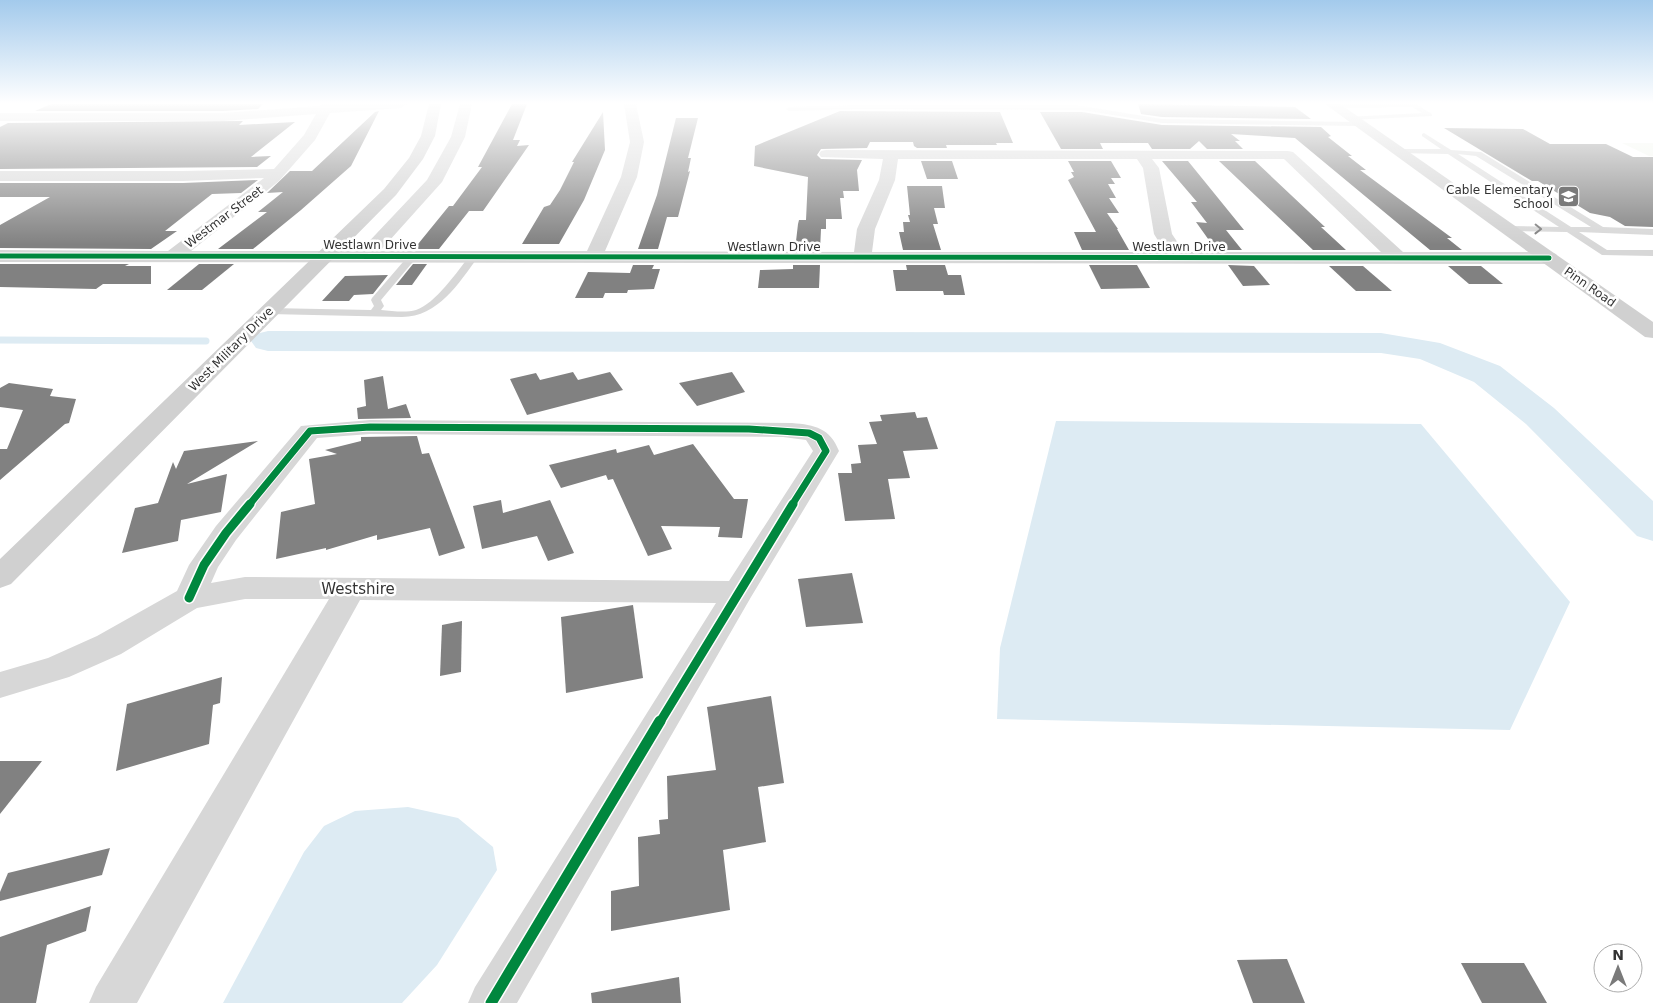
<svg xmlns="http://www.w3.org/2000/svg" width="1653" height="1003" font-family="'DejaVu Sans',sans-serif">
<rect width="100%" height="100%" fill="#fff"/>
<polygon fill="#f1f5ed" points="1622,143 1653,143 1653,156 1649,156"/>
<g fill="#ddebf3">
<polygon points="1056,421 1421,424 1570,602 1510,730 997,719 1000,648"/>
<polygon points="408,807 458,818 493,847 497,870 437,965 402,1003 223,1003 304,852 324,826 355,811"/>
</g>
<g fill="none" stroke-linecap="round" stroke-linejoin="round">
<polyline stroke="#ddebf3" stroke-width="7" points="0,340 206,341"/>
<polygon fill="#ddebf3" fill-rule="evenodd" points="268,331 1381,333 1440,343 1500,366 1554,408 1653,501 1653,541 1637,536 1526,424 1474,382 1420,359 1381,353 268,351 256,348 251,341 256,334"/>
</g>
<g fill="#818181">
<polygon points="51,104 263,104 258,109 223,111 35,111"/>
<polygon points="512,104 527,104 513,140 520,140 517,146 529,145 483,211 469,211 439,249 414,249 449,206 453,206 482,167 478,167"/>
<polygon points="1138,104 1295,107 1311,119 1162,117 1141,114"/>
<polygon points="379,111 351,166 301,210 253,249 218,249 267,212 258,212 283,192 267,193 290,171 312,171 375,112"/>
<polygon points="840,111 1000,112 1013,143 996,143 997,145 946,145 947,148 917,148 914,146 913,142 870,142 867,148 821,149 817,155 821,159 862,160 857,170 859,191 843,191 844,198 840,198 842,219 826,219 826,229 821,229 820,250 795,250 798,224 799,220 806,220 808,177 754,166 755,146"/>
<polygon points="603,112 605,150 584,200 559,244 522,244 544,207 550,205 560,190 574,162 572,162"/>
<polygon points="1040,112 1082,112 1162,125 1321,127 1331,136 1328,137 1352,156 1348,156 1366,170 1360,170 1452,238 1447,238 1462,250 1430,250 1295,138 1231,134 1240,141 1235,141 1243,149 1207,149 1199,141 1190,149 1152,149 1148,143 1100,143 1103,149 1061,149"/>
<polygon points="676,118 698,118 688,158 691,158 688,172 690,171 678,217 667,217 658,249 638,249 657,195"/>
<polygon points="243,121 239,125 295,122 251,157 271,156 257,167 0,169 0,127 8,123"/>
<polygon points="1444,128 1523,129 1550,144 1606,144 1633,157 1653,157 1653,227 1625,226 1610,217 1590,213 1538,181 1532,181"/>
<polygon points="921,161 952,161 958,179 927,179"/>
<polygon points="1068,161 1111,161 1121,178 1111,178 1115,184 1108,184 1116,198 1109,198 1119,213 1107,213 1118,229 1117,229 1129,250 1082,250 1074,232 1096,232 1068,180 1074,177 1071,172 1074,172"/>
<polygon points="1162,161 1188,161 1244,230 1226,230 1242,250 1216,250 1196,222 1207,223 1191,202 1197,202"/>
<polygon points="1219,161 1255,161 1325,227 1321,227 1346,250 1313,250"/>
<polygon points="258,180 241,193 212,194 165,231 177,231 151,249 0,248 0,225 50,197 0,197 0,183 183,183"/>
<polygon points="907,186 942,186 945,208 934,208 938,224 933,224 941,250 903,250 899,232 904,232 903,222 910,222 908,215 910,215"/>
<polygon points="0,264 129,264 125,266 151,266 151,284 103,284 96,289 0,287"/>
<polygon points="199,264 234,264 202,290 167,290"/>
<polygon points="413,264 427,264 412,285 396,285"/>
<polygon points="633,265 654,265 652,269 660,269 654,289 628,290 627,293 605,293 603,298 575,298 588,272 630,273"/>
<polygon points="793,265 820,265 819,288 758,288 760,270 793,269"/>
<polygon points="906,265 945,265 948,275 961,275 965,295 944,295 943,291 896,291 893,270 907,270"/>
<polygon points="1089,265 1137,265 1150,288 1101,289"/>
<polygon points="1228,265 1254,266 1270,285 1243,286"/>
<polygon points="1329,266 1363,266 1392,291 1356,291"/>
<polygon points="1448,266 1481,266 1503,284 1469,284"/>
<polygon points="388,275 373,294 354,295 349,301 322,301 345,276"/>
<polygon points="573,372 578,380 610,372 623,390 527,415 510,379 536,373 540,380"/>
<polygon points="732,372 745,392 697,406 679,383"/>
<polygon points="383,376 388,409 406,404 411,418 358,419 357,408 366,406 364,380"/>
<polygon points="9,383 53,389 50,396 76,399 69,423 65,424 0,480 0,449 7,449 23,410 0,407 0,388"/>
<polygon points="915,412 917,418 927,417 938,449 903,451 910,478 888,479 895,519 845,521 838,473 852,473 851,464 861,463 858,445 877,444 869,422 882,421 880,415"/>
<polygon points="417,436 422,454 429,453 465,548 439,556 430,528 377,540 377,535 326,550 326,548 276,559 281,512 315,504 309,459 337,454 325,450 361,441 361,437"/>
<polygon points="258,441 187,484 227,474 221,512 181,520 178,541 122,553 135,508 158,503 173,462 176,469 184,451"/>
<polygon points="693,444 734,499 748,499 742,538 718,537 720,527 661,526 672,549 648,556 613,479 608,480 606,475 561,488 549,465 616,449 617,453 649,445 654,455"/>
<polygon points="501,500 503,513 550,500 574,553 548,561 537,536 482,549 473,506"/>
<polygon points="852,573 863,623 806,627 798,579"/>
<polygon points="633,605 643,678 566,693 561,617"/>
<polygon points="462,621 461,672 440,676 442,625"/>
<polygon points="222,677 220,703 213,705 209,744 116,771 127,704"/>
<polygon points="771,696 784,783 758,787 766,842 723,850 730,910 611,931 611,891 639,886 638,837 660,834 659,820 668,819 667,776 716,770 707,707"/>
<polygon points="0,761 42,761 0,814"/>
<polygon points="110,848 102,875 0,901 0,892 8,873"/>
<polygon points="91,906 86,931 47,945 36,1003 0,1003 0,937"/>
<polygon points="1287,959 1305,1003 1253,1003 1237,960"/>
<polygon points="1461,963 1524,963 1547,1003 1482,1003"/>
<polygon points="679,977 681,1003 592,1003 591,993"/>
</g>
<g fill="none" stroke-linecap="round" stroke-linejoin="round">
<g fill="#d7d7d7" fill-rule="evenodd">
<polygon points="1416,104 1432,114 1432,116 1349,120 1347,119 1347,117 1422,113 1412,107 1333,108 1330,106 1332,104"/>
<polygon points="858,105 1076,105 1162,119 1358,122 1361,124 1358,126 1162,123 1082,110 858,109 789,111 786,109 789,107"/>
<path d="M1424,133L1451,150L1481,152L1603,227L1653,229V235L1579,232L1607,250H1653V256L1602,255L1567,232L1504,231V227L1507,226L1559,227L1448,154L1397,153L1393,151L1397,149H1441L1422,136V134ZM1458,154L1476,156L1591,227H1571Z"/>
<path d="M412,254L417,257L381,300L384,306L381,310C392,311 406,313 416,310C435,304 458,271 470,255L473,254L478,257C459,283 438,317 402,317L269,314L264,311L269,308L371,310L374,306L371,300L372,298L409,255Z"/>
</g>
<g fill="#d7d7d7" fill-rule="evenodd">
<path d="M321,104H407L401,108L330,113L315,140L279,181L191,251H360L427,180L451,137L460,104H472L465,137L442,182L380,251H587L621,177L630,142L624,104H636L644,142L637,177L605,251L854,252L857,229L879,180L883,159L821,157L819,154L821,151L826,150L1288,151L1293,152L1403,252H1549L1556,254L1558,258L1556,262L1549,264L0,262V250L168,251L264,178L183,181H0V171H183L274,169L304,135L316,114L223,121H0V113H223L320,106ZM898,159H1137L1143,168L1154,234L1165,252H872L875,229L895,180ZM1152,159H1284L1381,252H1184L1172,234L1159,168Z"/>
<path d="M370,420L792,423C815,425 830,428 839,451L751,597L517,1003H468L475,987L716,603L360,600L137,1003H89L96,987L329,599H245L197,608L121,654L69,677L0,698V672L48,658L97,636L177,591L189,565L216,526L301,426ZM370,434L783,437L806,440L813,451L729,581L245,577L211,583L218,567L236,540L317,438Z"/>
</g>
<g fill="#d0d0d0" fill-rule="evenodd">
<polygon points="429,104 441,104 435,136 423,159 396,195 11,584 0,588 0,559 384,189 409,158 421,136"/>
<polygon points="1325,104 1340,104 1653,322 1653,338 1645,337"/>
</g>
<defs>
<polyline id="cycleway-far3" points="0,256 1549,258"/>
<polyline id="cycleway-far2" points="249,505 310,431 370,427 749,429 809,433 819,438 826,451 792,505"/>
<g id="cycleway-far1">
<polyline points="189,598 204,565 226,533 250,504"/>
<polyline points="660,722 793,504"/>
</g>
<polyline id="cycleway" points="491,1003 660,721"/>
</defs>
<use href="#cycleway-far3" stroke="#fff" stroke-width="7"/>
<use href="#cycleway-far2" stroke="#fff" stroke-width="9"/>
<use href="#cycleway-far1" stroke="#fff" stroke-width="12"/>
<use href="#cycleway" stroke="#fff" stroke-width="14"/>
<use href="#cycleway-far3" stroke="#00873e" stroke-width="5"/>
<use href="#cycleway-far2" stroke="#00873e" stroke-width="7"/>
<use href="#cycleway-far1" stroke="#00873e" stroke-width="9"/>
<use href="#cycleway" stroke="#00873e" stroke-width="11"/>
</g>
<defs><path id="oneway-chevron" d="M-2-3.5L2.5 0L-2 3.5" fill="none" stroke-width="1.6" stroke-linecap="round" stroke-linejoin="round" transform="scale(1.25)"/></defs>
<use stroke="#7d7d7d" href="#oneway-chevron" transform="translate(1538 229) rotate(1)"/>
<linearGradient id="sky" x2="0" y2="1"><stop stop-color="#a3caec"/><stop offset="0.42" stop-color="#fff"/><stop offset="1" stop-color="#fff" stop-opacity="0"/></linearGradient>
<rect width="1653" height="245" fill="url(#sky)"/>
<defs>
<symbol id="school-square" viewBox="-11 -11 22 22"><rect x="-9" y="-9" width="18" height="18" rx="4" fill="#7a7a7a" stroke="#fff"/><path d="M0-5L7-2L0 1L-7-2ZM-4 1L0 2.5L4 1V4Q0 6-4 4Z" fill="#fff"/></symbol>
</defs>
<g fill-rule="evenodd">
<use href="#school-square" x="1556" y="184" width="25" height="25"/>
</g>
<g text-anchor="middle" stroke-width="5" stroke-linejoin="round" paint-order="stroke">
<g font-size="12" fill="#333" stroke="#fff" text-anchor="end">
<text x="1553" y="194">Cable Elementary<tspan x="1553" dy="14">School</tspan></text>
</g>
<g font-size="12" fill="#333" stroke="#fff">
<text transform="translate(224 217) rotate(-37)" y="4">Westmar Street</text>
<text x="370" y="249">Westlawn Drive</text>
<text x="774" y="251">Westlawn Drive</text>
<text x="1179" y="251">Westlawn Drive</text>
<text transform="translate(1590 287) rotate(35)" y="4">Pinn Road</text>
<text transform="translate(231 349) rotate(-45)" y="4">West Military Drive</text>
</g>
<g font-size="15" fill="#333" stroke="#fff">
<text x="358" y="594">Westshire</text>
</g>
</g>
<g transform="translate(1618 968)"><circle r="24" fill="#ffffff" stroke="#adadad"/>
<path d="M0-4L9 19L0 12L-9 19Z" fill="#7a7a7a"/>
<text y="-8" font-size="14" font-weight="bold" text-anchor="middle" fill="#333333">N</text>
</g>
</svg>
